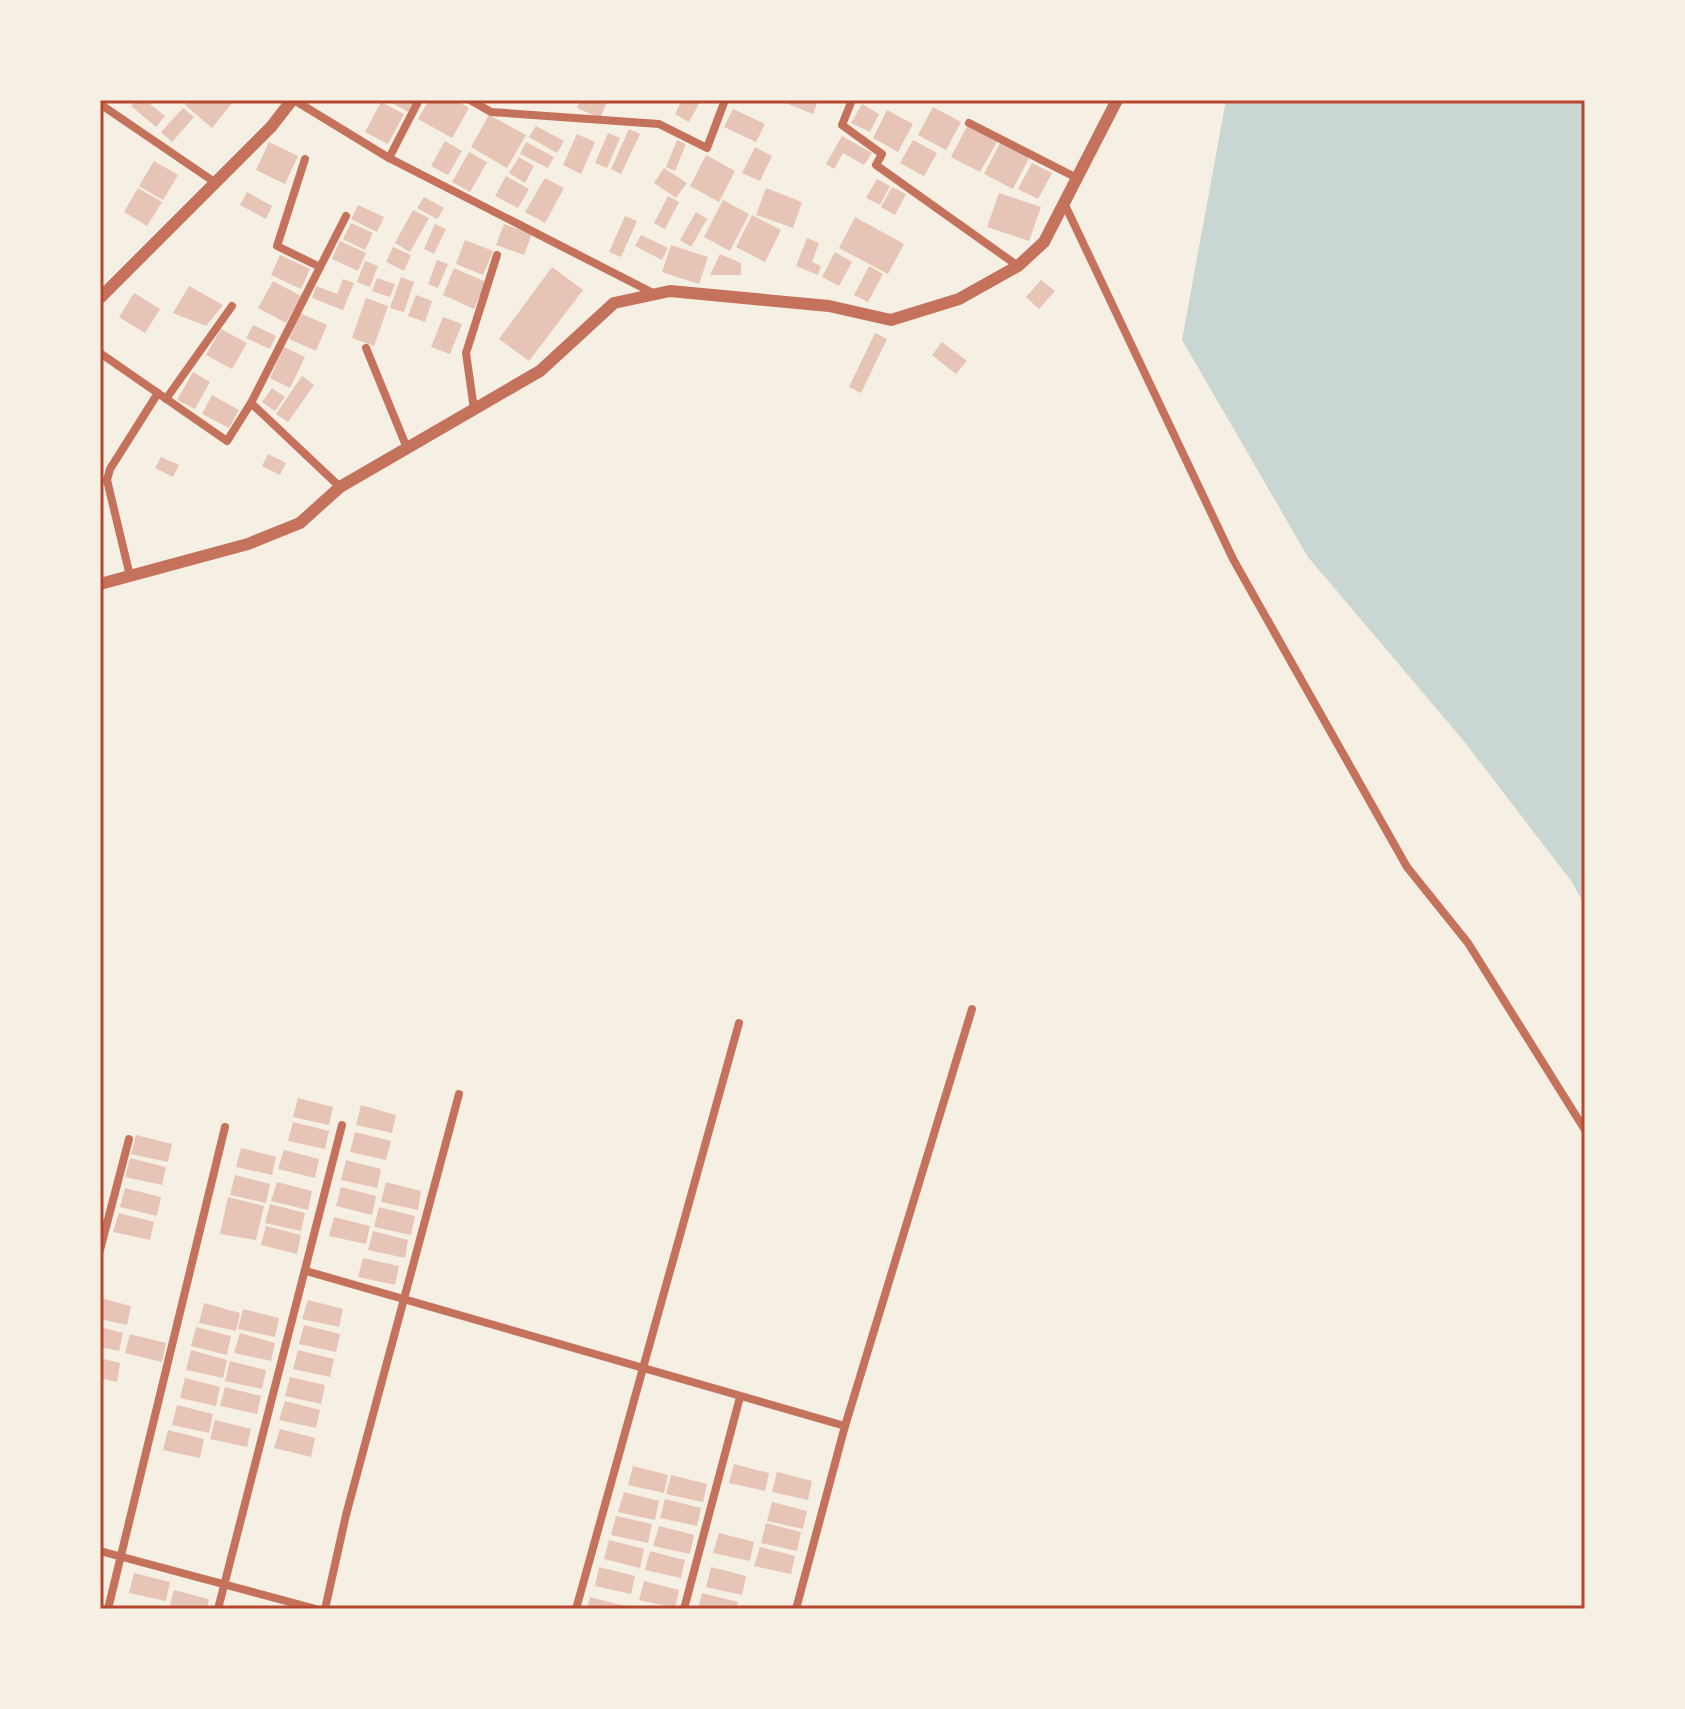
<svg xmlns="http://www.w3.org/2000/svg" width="1685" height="1709" font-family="Merriweather,serif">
<rect width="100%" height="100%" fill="#f6efe4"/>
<polygon fill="#c9d6d2" points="1226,100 1585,100 1585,906 1572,882 1463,740 1308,557 1182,340"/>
<g fill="#e6c5b7">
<polygon points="136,100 154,100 150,104 165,116 156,127 131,106"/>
<polygon points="189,100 230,100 233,102 212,128 185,105"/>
<polygon points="387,100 416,100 408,112"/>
<polygon points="429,100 455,100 469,108 452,138 418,119"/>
<polygon points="580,100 608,100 600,118 577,108"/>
<polygon points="682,100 701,100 689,122 675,114"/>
<polygon points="778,100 818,100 813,114"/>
<polygon points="381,102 404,114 388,144 365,132"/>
<polygon points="862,104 879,114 870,132 851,123"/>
<polygon points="933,107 961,122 946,150 918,135"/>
<polygon points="183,108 194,117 172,142 161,132"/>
<polygon points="733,109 765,124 756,142 724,127"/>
<polygon points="887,110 913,124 898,152 873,138"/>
<polygon points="489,115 526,135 507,168 471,147"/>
<polygon points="536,126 564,141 557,153 529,137"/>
<polygon points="967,126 997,142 980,172 951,157"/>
<polygon points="629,129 640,134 621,174 611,169"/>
<polygon points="608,133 620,138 607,168 595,163"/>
<polygon points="577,134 595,142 581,174 563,165"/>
<polygon points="842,136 872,153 864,165 843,153 834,169 826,164"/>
<polygon points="677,140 686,144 675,171 666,167"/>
<polygon points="913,140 937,153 924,176 900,163"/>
<polygon points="445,141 462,151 448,175 431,166"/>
<polygon points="269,142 298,156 285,184 256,170"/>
<polygon points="526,142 554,157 548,168 520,154"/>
<polygon points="1000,143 1029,158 1013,189 984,174"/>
<polygon points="755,147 772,156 760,181 742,173"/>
<polygon points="469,152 487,162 470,192 452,182"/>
<polygon points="706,155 735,171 719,202 690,186"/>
<polygon points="519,157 534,166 525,183 509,173"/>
<polygon points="154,161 178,175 163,200 139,186"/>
<polygon points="1032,163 1052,173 1038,199 1018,189"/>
<polygon points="664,168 687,183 676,198 654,183"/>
<polygon points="506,176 529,189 518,208 495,196"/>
<polygon points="545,178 564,188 545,223 525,212"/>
<polygon points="877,179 890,186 880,205 866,198"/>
<polygon points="892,187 906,194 895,215 881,207"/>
<polygon points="138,188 162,202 147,226 124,212"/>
<polygon points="766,188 802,202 793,228 756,215"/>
<polygon points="247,192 272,206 266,219 240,205"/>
<polygon points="999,193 1041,207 1029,241 987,227"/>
<polygon points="668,196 679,202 665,229 654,223"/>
<polygon points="424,197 444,208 437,219 417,208"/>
<polygon points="723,200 749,214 730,251 704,237"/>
<polygon points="358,205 384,217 377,232 351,219"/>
<polygon points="413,210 429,218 410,252 395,243"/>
<polygon points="696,212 707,219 691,247 680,240"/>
<polygon points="752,215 781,230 765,262 736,247"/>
<polygon points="625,216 637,221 621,257 609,252"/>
<polygon points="855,217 904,244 888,274 839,248"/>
<polygon points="351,223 373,233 365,250 343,239"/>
<polygon points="435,224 446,229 434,254 424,249"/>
<polygon points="504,224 532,234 524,255 496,245"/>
<polygon points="641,235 668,248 662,260 635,246"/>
<polygon points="807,238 819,243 812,262 821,266 818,275 796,266"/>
<polygon points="465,240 493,251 483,275 456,264"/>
<polygon points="340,241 366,253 358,271 332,259"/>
<polygon points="671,245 708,257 699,284 662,272"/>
<polygon points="393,247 411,255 404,271 386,262"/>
<polygon points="835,252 852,262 839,286 822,277"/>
<polygon points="720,254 741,263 741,275 710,275"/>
<polygon points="280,255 310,269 301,289 271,275"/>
<polygon points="437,260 448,264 438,288 428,284"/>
<polygon points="365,261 378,266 370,287 357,282"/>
<polygon points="869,266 883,274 868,302 854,295"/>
<polygon points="552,267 583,290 529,361 499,339"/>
<polygon points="454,268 486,282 474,309 443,295"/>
<polygon points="401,277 414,282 404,312 390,308"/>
<polygon points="377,278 395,284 390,297 372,291"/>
<polygon points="343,279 354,283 343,310 312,298 316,286 337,294"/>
<polygon points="1041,280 1055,291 1039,309 1026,297"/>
<polygon points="273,281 301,296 286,323 258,308"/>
<polygon points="189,286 223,305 206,326 173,313"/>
<polygon points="134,293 160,309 145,333 119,317"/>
<polygon points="416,295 432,301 425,322 408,316"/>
<polygon points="366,298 388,306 374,346 352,338"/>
<polygon points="300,313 327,325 316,351 289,339"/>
<polygon points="443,317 462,324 450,354 431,347"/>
<polygon points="253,325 276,336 270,349 246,338"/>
<polygon points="221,329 247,343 232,369 206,355"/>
<polygon points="875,333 887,339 861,393 849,387"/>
<polygon points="942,342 967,361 956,374 932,355"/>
<polygon points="284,347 305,357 290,388 270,378"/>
<polygon points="193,372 210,382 195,409 177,400"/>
<polygon points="302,376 314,385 288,422 276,414"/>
<polygon points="272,388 285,397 275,411 262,402"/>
<polygon points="212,395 239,410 229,428 202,414"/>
<polygon points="268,454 286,463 280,475 262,466"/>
<polygon points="161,457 179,465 173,477 155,468"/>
<polygon points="298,1098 333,1107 329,1125 293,1117"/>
<polygon points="361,1105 396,1115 392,1133 356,1125"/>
<polygon points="293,1122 329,1131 325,1149 288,1141"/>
<polygon points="355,1132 391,1141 386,1160 350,1152"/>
<polygon points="136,1135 172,1144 168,1162 131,1154"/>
<polygon points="241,1148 276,1157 272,1175 236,1167"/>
<polygon points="284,1150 319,1159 315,1178 278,1169"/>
<polygon points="130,1158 166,1167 162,1185 125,1177"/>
<polygon points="346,1160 381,1169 377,1188 341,1180"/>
<polygon points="235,1175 270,1184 266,1203 230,1195"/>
<polygon points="277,1182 312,1191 308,1210 271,1201"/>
<polygon points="386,1182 421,1191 418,1210 381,1202"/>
<polygon points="341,1187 376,1196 372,1215 336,1206"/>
<polygon points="125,1188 161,1197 157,1216 120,1207"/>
<polygon points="228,1197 264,1206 256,1240 220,1234"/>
<polygon points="270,1204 305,1213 301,1231 265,1223"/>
<polygon points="379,1207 415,1216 411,1235 374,1227"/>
<polygon points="119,1213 154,1222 150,1240 113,1232"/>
<polygon points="334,1217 370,1226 366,1244 329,1236"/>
<polygon points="266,1226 301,1235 297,1254 261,1245"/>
<polygon points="373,1231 408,1240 405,1258 368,1250"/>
<polygon points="363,1258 399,1266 395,1285 358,1277"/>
<polygon points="100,1298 131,1306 127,1325 100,1319"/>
<polygon points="308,1300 343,1309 339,1327 302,1319"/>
<polygon points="204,1303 240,1313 236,1331 199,1323"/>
<polygon points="243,1309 279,1318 275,1337 238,1329"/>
<polygon points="304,1325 340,1334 336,1352 299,1344"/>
<polygon points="100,1327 123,1333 119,1351 100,1347"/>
<polygon points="196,1327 231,1336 227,1355 191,1346"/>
<polygon points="240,1333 275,1343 271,1361 234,1353"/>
<polygon points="130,1334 166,1343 162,1362 125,1353"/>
<polygon points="191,1350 227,1360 223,1378 186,1370"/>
<polygon points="298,1350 334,1359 330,1377 293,1369"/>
<polygon points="100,1358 120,1363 117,1382 100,1378"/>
<polygon points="230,1361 266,1370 262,1389 225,1381"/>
<polygon points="290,1377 325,1385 321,1404 285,1396"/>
<polygon points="185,1378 220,1387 216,1406 180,1398"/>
<polygon points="225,1387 261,1396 257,1414 220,1406"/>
<polygon points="285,1401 320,1410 316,1428 279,1420"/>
<polygon points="177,1405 213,1414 209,1433 172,1425"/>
<polygon points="215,1420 251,1429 247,1447 210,1439"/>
<polygon points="280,1429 315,1438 311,1457 274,1448"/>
<polygon points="168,1430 204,1439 200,1458 163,1450"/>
<polygon points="734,1464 769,1473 765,1491 729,1483"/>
<polygon points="633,1466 668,1475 664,1493 628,1485"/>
<polygon points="777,1472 812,1481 808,1500 772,1492"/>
<polygon points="671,1475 707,1484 703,1502 666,1494"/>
<polygon points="624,1492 659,1501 655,1520 618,1512"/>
<polygon points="665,1499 701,1508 697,1526 660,1518"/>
<polygon points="772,1502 807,1511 803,1529 767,1521"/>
<polygon points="616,1516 652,1524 648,1543 611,1535"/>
<polygon points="766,1523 801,1532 797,1551 761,1543"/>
<polygon points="659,1526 694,1535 690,1554 653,1546"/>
<polygon points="719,1533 754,1542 750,1561 713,1553"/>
<polygon points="609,1540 644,1549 640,1568 604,1559"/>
<polygon points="760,1547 795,1556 791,1574 754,1566"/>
<polygon points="650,1551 685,1560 681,1578 645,1570"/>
<polygon points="599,1567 635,1576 631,1594 595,1586"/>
<polygon points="711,1567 746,1576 742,1595 706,1587"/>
<polygon points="134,1573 170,1582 166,1601 129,1593"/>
<polygon points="644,1581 679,1590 675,1608 639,1600"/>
<polygon points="174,1590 209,1599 207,1609 169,1609"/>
<polygon points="702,1593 738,1602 736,1609 698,1609"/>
<polygon points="590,1597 625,1606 625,1609 587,1609"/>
</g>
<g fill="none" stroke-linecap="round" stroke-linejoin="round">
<g stroke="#c5725c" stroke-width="8">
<polyline points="294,100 389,158"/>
<polyline points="419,100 389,158 653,293"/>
<polyline points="470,100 491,112 659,124 707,148 725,100"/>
<polyline points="852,100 842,125 882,154 876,165 1018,266"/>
<polyline points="100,104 213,181"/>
<polyline points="969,123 1075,177"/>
<polyline points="305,159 277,246 320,267"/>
<polyline points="1065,205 1233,559 1407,867 1468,943 1585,1130"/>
<polyline points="366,348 407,448"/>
<polyline points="100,353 227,441 251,403 346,216"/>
<polyline points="166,399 232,306"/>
<polyline points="251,403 340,487"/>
<polyline points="474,409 466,353 497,255"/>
<polyline points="130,576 107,480 110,469 158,393"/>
<polyline points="100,1250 129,1139"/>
<polyline points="306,1271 845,1426"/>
<polyline points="100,1551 316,1609"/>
<polyline points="108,1609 225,1127"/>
<polyline points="218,1609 342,1125"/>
<polyline points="325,1609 346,1515 459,1094"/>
<polyline points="576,1609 739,1023"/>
<polyline points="684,1609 740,1397"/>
<polyline points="796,1609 845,1426 972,1009"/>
</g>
<g stroke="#c5725c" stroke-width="12">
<polyline points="100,298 271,127 292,100"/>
<polyline points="100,584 248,544 300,523 340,487 540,371 614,303 670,291 829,306 891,320 959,299 1018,266 1044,242 1117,100"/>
</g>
</g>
<rect width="1685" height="1709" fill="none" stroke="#f6efe4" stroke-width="204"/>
<rect x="102" y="102" width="1481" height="1505" fill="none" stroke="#b5482f" stroke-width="3"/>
</svg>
